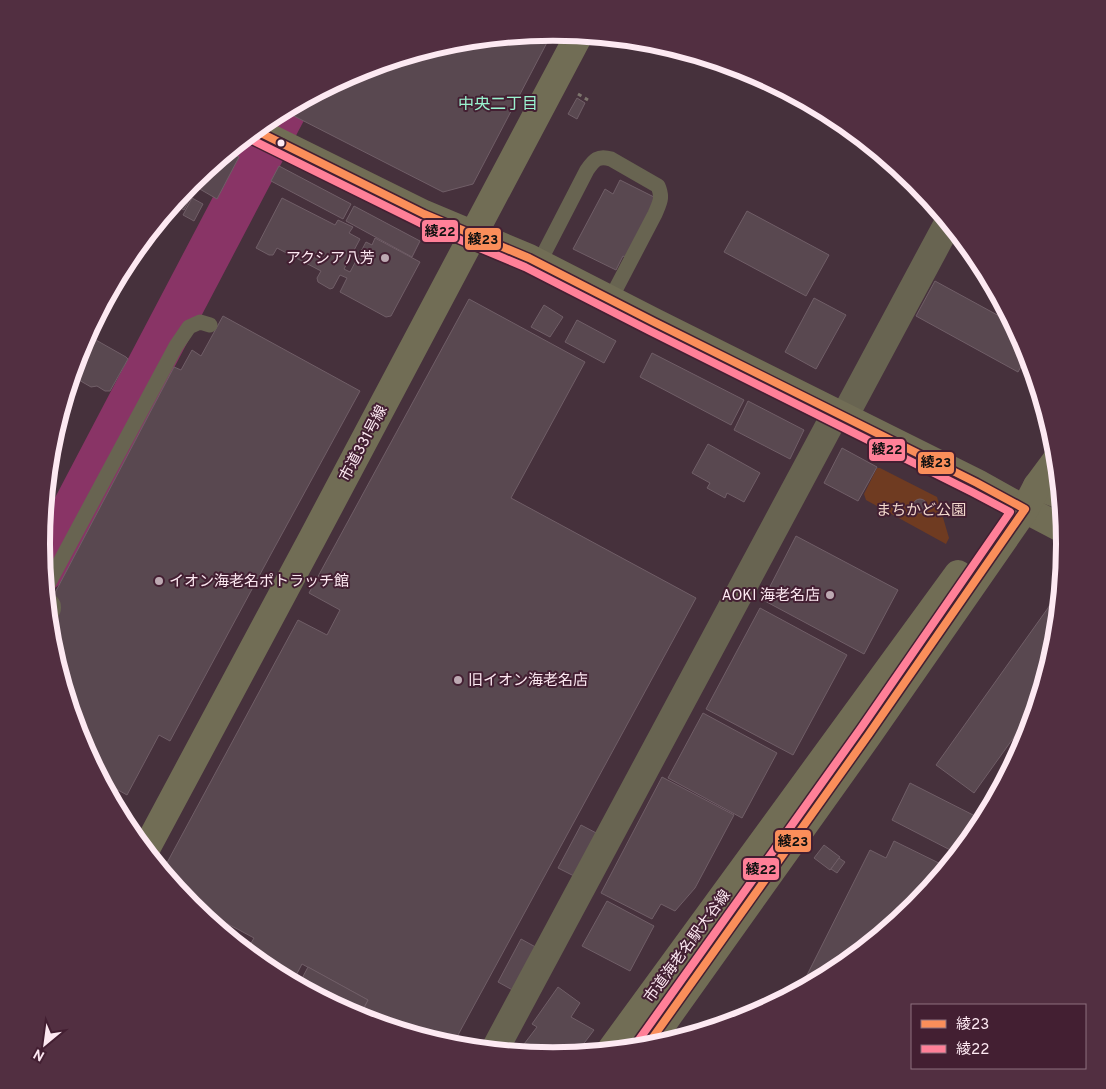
<svg xmlns="http://www.w3.org/2000/svg" width="1106" height="1089" font-family="Overpass,'Noto Sans JP',sans-serif">
<rect width="100%" height="100%" fill="#46313c"/>
<polygon fill="#6f3b21" points="877,468 880,468 937,497 949,538 946,544 866,500 864,494"/>
<g fill="none" stroke-linecap="round" stroke-linejoin="round">
<polyline stroke="#893466" stroke-width="45" points="43,569 284,110"/>
</g>
<g fill="#594850" stroke="#705e67">
<polygon points="552,33 473,184 443,192 292,115 298,103 357,71 453,42"/>
<polygon points="577,98 585,103 577,119 568,114"/>
<polygon points="228,152 239,157 217,199 198,188 209,167"/>
<polygon points="279,166 351,204 343,219 271,181"/>
<polygon points="204,172 184,210 173,204 191,182"/>
<polygon points="620,180 656,198 627,258 623,256 616,270 573,249 605,189 613,194"/>
<polygon points="192,198 203,204 194,221 183,215"/>
<polygon points="282,198 335,225 338,220 353,227 349,233 360,239 344,269 350,272 366,242 372,245 375,238 420,262 391,316 386,317 340,292 347,278 340,275 333,288 330,289 318,282 317,278 321,271 277,248 273,255 269,255 256,248"/>
<polygon points="354,206 420,241 412,257 346,221"/>
<polygon points="747,211 829,255 806,296 724,252"/>
<polygon points="122,271 124,272 105,306 103,305"/>
<polygon points="935,281 1012,323 1026,349 1028,354 1018,372 916,316"/>
<polygon points="814,298 846,315 816,369 785,352"/>
<polygon points="469,299 585,362 511,498 696,598 452,1046 426,1032 423,1038 406,1032 363,1010 368,1000 302,964 292,983 268,970 246,952 254,938 187,902 162,872 298,620 327,635 340,610 309,593"/>
<polygon points="544,305 563,317 550,337 531,327"/>
<polygon points="223,316 360,391 271,554 170,741 159,735 127,795 102,781 80,740 51,644 47,608 174,367 181,370 192,350 201,356"/>
<polygon points="577,320 616,341 604,363 565,342"/>
<polygon points="87,335 126,357 128,359 110,391 105,391 97,386 91,387 72,376 80,348"/>
<polygon points="652,353 744,400 731,425 640,377"/>
<polygon points="748,401 804,430 790,459 734,430"/>
<polygon points="708,444 760,473 744,502 727,493 725,498 707,488 710,483 692,473"/>
<polygon points="842,448 877,467 858,501 824,483"/>
<circle cx="920" cy="506" r="7"/>
<polygon points="796,536 898,590 864,654 763,600"/>
<polygon points="1061,584 1055,645 1037,705 974,793 936,765 1048,608"/>
<polygon points="760,608 847,655 793,755 706,709"/>
<polygon points="703,713 777,753 742,818 668,778"/>
<polygon points="662,777 734,815 695,888 675,911 661,904 652,919 601,893"/>
<polygon points="910,783 983,820 979,829 958,854 892,820"/>
<polygon points="581,825 602,836 578,878 558,868"/>
<polygon points="894,841 947,867 915,907 837,970 806,987 802,985 870,850 886,858"/>
<polygon points="824,845 840,857 830,870 814,858"/>
<polygon points="839,858 845,862 837,873 831,869"/>
<polygon points="607,901 654,926 630,971 582,946"/>
<polygon points="521,939 541,950 518,993 498,982"/>
<polygon points="308,967 368,1000 358,1018 298,986"/>
<polygon points="558,987 580,1003 571,1017 594,1030 576,1054 572,1055 568,1052 566,1055 553,1056 519,1053 518,1052 537,1027 532,1024"/>
<polygon points="426,1032 435,1036 433,1041 423,1038"/>
</g>
<g fill="none" stroke-linecap="round" stroke-linejoin="round">
<polyline stroke="#7c746c" stroke-width="3" stroke-dasharray="4 4" stroke-linecap="butt" points="578,94 588,100"/>
<g stroke="#686451" stroke-width="15">
<path d="M539,263L587,170C594,160 598,155 611,159L658,186C663,198 660,202 655,214L610,300"/>
<polyline points="45,590 176,346 189,327 200,322 210,325"/>
</g>
<g stroke="#686451" stroke-width="28">
<polyline points="844,417 948,223"/>
<polyline points="47,607 47,608"/>
<polyline points="494,1051 836,413"/>
</g>
<g stroke="#716d55" stroke-width="28">
<polyline points="254,130 424,214 529,258 654,322 977,483 1011,502 1063,529"/>
<polyline points="1037,486 1060,495"/>
<polyline points="145,851 313,537 579,35"/>
<polyline points="646,1047 869,734 1025,509 1037,486 1057,459"/>
<polyline points="610,1051 958,574"/>
</g>
<defs>
<polyline id="bus-1" points="255,130 424,214 529,258 654,322 977,483 1025,509 869,734 646,1047"/>
<polyline id="bus-2" points="250,139 420,223 525,267 650,331 972,492 1010,512 861,728 638,1041"/>
</defs>
<use href="#bus-1" stroke="#431f32" stroke-width="11"/>
<use href="#bus-2" stroke="#431f32" stroke-width="11"/>
<use href="#bus-1" stroke="#fa8e5a" stroke-width="8"/>
<use href="#bus-2" stroke="#ff8098" stroke-width="8"/>
</g>
<circle fill="#fde9f2" stroke="#431f32" stroke-width="2" cx="281" cy="143" r="4.5"/>
<g fill="#bda9b2" stroke="#431f32" stroke-width="2">
<circle cx="385" cy="258" r="5"/>
<circle cx="159" cy="581" r="5"/>
<circle cx="830" cy="595" r="5"/>
<circle cx="458" cy="680" r="5"/>
</g>
<g text-anchor="middle" stroke-width="4" stroke-linejoin="round" paint-order="stroke">
<g font-size="15" fill="#fde9f2" stroke="#431f32" text-anchor="end">
<text x="375" y="263">アクシア八芳</text>
<text x="169" y="586" text-anchor="start">イオン海老名ポトラッチ館</text>
<text x="820" y="600">AOKI 海老名店</text>
<text x="468" y="685" text-anchor="start">旧イオン海老名店</text>
</g>
<g font-size="15" fill="#fde9f2" stroke="#431f32">
<text transform="translate(363 443) rotate(-62)" y="5">市道331号線</text>
<text transform="translate(687 946) rotate(-54)" y="5">市道海老名駅大谷線</text>
</g>
<g font-size="15" fill="#f3d9cd" stroke="#431f32">
<text x="921" y="515">まちかど公園</text>
</g>
<g font-size="16" fill="#99f3cf" stroke="#431f32">
<text x="498" y="109">中央二丁目</text>
</g>
</g>
<path d="M0 0H1106V1089H0ZM50 544a503 503 0 1 1 1006 0a503 503 0 1 1-1006 0Z" fill="#522f41" fill-rule="evenodd"/>
<path fill="none" stroke="#fde9f2" stroke-width="6" d="M50 544a503 503 0 1 1 1006 0a503 503 0 1 1-1006 0Z"/>
<g stroke="#431f32" stroke-width="2">
<rect x="421" y="219" width="38" height="24" rx="5" fill="#ff8098"/>
<rect x="464" y="227" width="38" height="24" rx="5" fill="#fa8e5a"/>
<rect x="868" y="438" width="38" height="24" rx="5" fill="#ff8098"/>
<rect x="917" y="451" width="38" height="24" rx="5" fill="#fa8e5a"/>
<rect x="774" y="829" width="38" height="24" rx="5" fill="#fa8e5a"/>
<rect x="742" y="857" width="38" height="24" rx="5" fill="#ff8098"/>
</g>
<g font-size="14" text-anchor="middle" font-weight="bold" fill="#111">
<text x="440" y="236">綾22</text>
<text x="483" y="244">綾23</text>
<text x="887" y="454">綾22</text>
<text x="936" y="467">綾23</text>
<text x="793" y="846">綾23</text>
<text x="761" y="874">綾22</text>
</g>
<rect x="911" y="1004" width="175" height="65" fill="#431f32" stroke="#8d707f"/>
<rect x="921" y="1020" width="25" height="8" fill="#fa8e5a" stroke="#8d707f"/>
<text x="956" y="1029" font-size="15" fill="#fde9f2">綾23</text>
<rect x="921" y="1045" width="25" height="8" fill="#ff8098" stroke="#8d707f"/>
<text x="956" y="1054" font-size="15" fill="#fde9f2">綾22</text>
<g transform="translate(45 1044) rotate(209)" stroke="#431f32" stroke-width="4" paint-order="stroke">
<path d="M0-4L9 19L0 12L-9 19Z" fill="#fde9f2"/>
<text y="-8" font-size="14" font-weight="bold" text-anchor="middle" fill="#fde9f2">N</text>
</g>
</svg>
